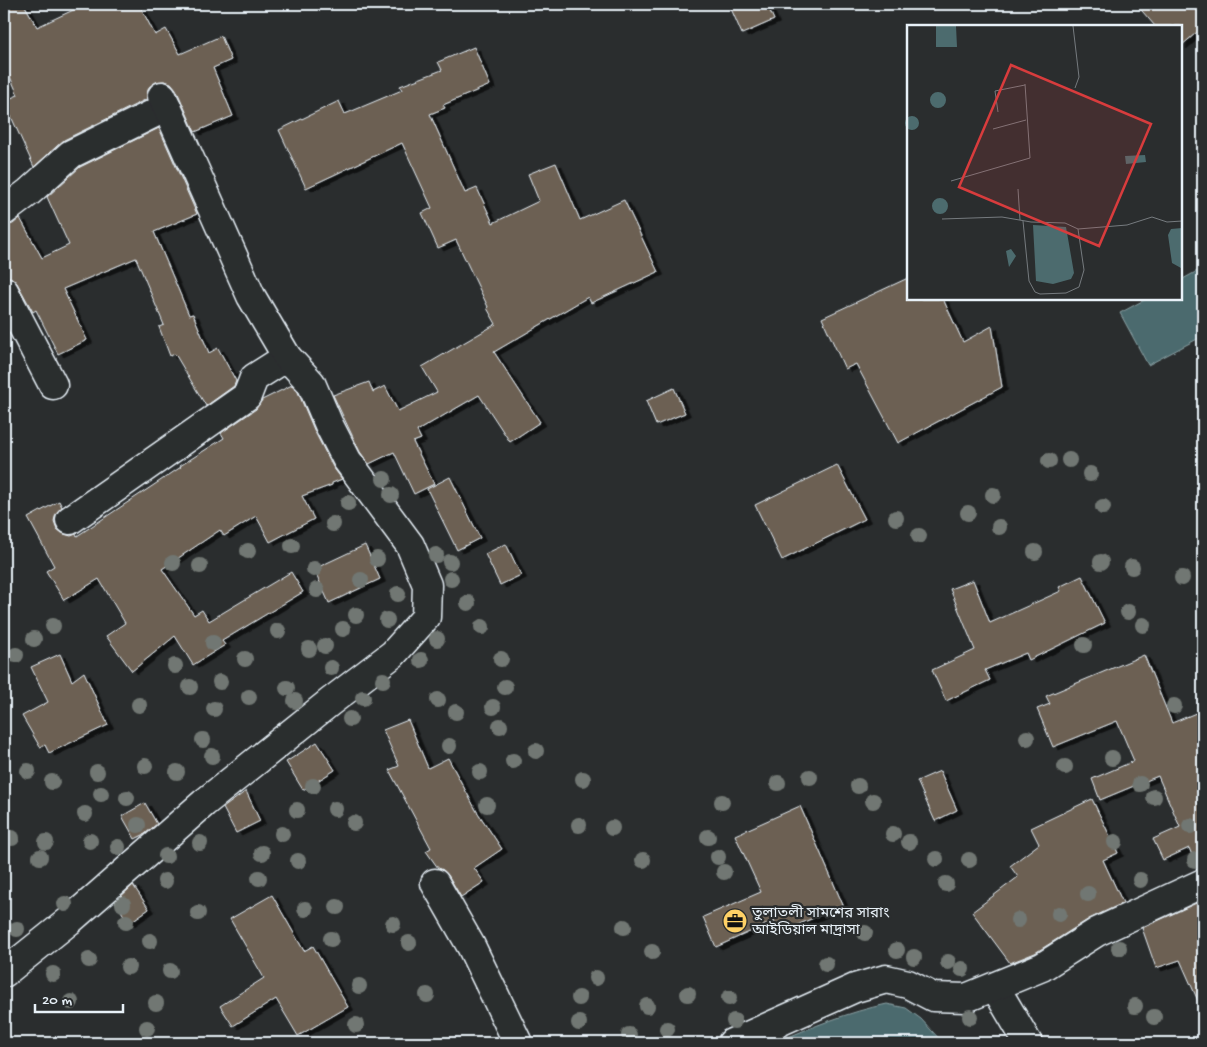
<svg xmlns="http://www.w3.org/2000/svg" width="1207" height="1047" font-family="'Gochi Hand','Noto Sans Bengali',sans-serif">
<defs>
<filter id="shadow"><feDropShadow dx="5.5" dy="3" stdDeviation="0" flood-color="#0009"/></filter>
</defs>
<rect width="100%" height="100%" fill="#2a2d2e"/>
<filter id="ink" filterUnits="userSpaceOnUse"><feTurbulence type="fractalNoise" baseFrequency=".02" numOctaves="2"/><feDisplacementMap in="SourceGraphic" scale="10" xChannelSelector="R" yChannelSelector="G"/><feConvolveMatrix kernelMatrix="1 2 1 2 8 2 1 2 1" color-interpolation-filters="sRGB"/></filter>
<g filter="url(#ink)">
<g fill="#4c6b6e" stroke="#8aa1a5">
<polygon points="1203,268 1203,336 1148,365 1120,313 1146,299 1181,299 1181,280"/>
<path d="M887,1004L906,1008L921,1019L943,1043H774C812,1027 848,1012 887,1004Z"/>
</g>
<g fill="#6c6053" stroke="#e8f1f8" filter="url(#shadow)">
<polygon points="4,4 24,4 37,27 86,4 139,4 155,35 166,29 180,54 221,36 231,60 213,68 233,116 195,132 176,89 171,83 164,81 156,82 149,87 147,94 147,99 64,140 34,167 4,101 18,95 4,63"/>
<polygon points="729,4 767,4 774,20 742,34"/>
<polygon points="1136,4 1203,4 1203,27 1181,46 1181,26 1155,26"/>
<polygon points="474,47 490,85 443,105 445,108 430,114 465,193 477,188 493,223 539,201 528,174 556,163 580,220 624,200 658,272 591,303 588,297 494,352 540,422 510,442 479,395 417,431 421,439 413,442 434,484 414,494 394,452 369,464 360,452 333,395 369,382 373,392 385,386 398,411 437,392 422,367 496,324 487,308 488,307 456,240 438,248 422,213 432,208 402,143 306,188 279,130 339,101 345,114 402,90 400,86 442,70 438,62"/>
<polygon points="159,128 197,214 154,232 189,315 193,314 209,353 218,348 236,381 234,386 206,406 175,354 170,356 159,327 164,325 136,258 63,289 87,340 58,354 36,310 33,312 17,283 12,278 4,276 4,226 13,224 20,218 42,258 69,245 47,197 80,167"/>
<polygon points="908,278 908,299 943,299 963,342 992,326 1002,387 898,443 856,364 845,369 822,318"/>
<polygon points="292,385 298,392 315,432 333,467 342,479 332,483 332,485 302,496 314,519 270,542 256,516 224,536 220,530 162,569 194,615 202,610 209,621 291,572 303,592 222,641 225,645 193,665 175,636 132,671 106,636 125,623 99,579 64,600 46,571 54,566 28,518 59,501 62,507 56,514 54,521 57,529 64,534 71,536 76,534 77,536 181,467 180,466 224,438 221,433 256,409 262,400"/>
<polygon points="674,388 685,413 656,425 646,401"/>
<polygon points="837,465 865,519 782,560 755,505"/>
<polygon points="450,477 480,538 457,550 427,489"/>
<polygon points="506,544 521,575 500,585 485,554"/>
<polygon points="365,545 380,579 329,603 314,569"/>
<polygon points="1082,576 1105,623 1029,660 1026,653 985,670 990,680 946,701 932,670 975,650 950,589 973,580 990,623 1061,591 1059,587"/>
<polygon points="60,654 72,681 84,672 108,725 49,753 45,745 40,747 22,716 48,702 31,667"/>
<polygon points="1144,655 1172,723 1203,710 1203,868 1198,869 1189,848 1163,860 1153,839 1180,827 1158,776 1100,800 1092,779 1134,761 1117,721 1053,747 1037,709 1050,704 1046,696"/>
<polygon points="408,720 428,768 448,758 476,810 502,849 474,868 484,882 461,897 448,875 443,870 438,868 426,851 431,848 389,770 399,766 383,730"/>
<polygon points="317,742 335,770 303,790 286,762"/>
<polygon points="940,771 957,810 935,821 917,781"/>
<polygon points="246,791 260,821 236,833 223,808"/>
<polygon points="1092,799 1118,853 1103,860 1123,903 1089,919 1035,953 1010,963 972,912 1018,877 1010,866 1039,844 1031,828"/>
<polygon points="145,803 157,824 145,834 135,839 122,816"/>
<polygon points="800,806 843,905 779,933 774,921 716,947 703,917 761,892 735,835"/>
<polygon points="133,885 149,909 129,923 115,902"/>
<polygon points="272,895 304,951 313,946 348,1007 298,1036 276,999 233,1026 220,1006 264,978 230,919"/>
<polygon points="1203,900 1203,1012 1180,960 1156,968 1142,928"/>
</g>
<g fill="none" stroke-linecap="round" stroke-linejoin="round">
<defs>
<g id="minor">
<polyline points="4,211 29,192 71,154 167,107"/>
<polyline points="4,291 53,385"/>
<polyline points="70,520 247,396 254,378 287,357"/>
<polyline points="435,883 471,946 518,1043"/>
<polyline points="4,973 69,921 204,803 330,702 393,654 426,617 427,585 410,545 347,460 329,425 311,383 287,357 251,296 162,96"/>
<polyline points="995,987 1028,1043"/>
<polyline points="732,1043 855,988 886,979 908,984 933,997 966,998 1042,967 1097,932 1203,883"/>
</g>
</defs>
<use href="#minor" stroke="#e8f1f8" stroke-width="31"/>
<use href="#minor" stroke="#2a2d2e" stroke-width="28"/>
</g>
<g fill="#717773">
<circle cx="1069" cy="460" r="8"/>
<circle cx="1049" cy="461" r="8"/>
<circle cx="1090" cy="474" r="8"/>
<circle cx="384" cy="479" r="8"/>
<circle cx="391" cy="495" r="8"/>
<circle cx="993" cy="495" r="8"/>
<circle cx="348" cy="503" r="8"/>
<circle cx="1103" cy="507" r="8"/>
<circle cx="968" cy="513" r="8"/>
<circle cx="896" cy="518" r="8"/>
<circle cx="333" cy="524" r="8"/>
<circle cx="999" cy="527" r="8"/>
<circle cx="919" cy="536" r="8"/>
<circle cx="292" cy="546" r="8"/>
<circle cx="248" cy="551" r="8"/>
<circle cx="1035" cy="552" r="8"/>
<circle cx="436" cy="555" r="8"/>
<circle cx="377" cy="559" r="8"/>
<circle cx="450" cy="562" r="8"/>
<circle cx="1101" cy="562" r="8"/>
<circle cx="173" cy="563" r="8"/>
<circle cx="200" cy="566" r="8"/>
<circle cx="1132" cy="567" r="8"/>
<circle cx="314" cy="569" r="8"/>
<circle cx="1182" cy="578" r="8"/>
<circle cx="451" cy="579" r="8"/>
<circle cx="361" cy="580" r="8"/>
<circle cx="317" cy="590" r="8"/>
<circle cx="398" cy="594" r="8"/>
<circle cx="468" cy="603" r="8"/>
<circle cx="1128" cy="612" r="8"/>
<circle cx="356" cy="615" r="8"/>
<circle cx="387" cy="620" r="8"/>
<circle cx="1143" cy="625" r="8"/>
<circle cx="53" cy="626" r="8"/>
<circle cx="482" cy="627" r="8"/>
<circle cx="343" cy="629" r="8"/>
<circle cx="278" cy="631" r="8"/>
<circle cx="34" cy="639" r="8"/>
<circle cx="437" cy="639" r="8"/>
<circle cx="213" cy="643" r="8"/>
<circle cx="1084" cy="645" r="8"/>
<circle cx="325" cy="646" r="8"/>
<circle cx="309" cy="649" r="8"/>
<circle cx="16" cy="655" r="8"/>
<circle cx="245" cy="659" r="8"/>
<circle cx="501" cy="659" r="8"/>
<circle cx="421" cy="660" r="8"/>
<circle cx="175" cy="666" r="8"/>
<circle cx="331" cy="668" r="8"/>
<circle cx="383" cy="680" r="8"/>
<circle cx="220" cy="682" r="8"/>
<circle cx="190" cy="687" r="8"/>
<circle cx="505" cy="687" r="8"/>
<circle cx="287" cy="688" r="8"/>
<circle cx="249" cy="697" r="8"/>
<circle cx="363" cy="698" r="8"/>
<circle cx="438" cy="700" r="8"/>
<circle cx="295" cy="701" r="8"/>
<circle cx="139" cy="705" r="8"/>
<circle cx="1174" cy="706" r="8"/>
<circle cx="493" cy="707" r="8"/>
<circle cx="214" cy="709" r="8"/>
<circle cx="456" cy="712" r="8"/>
<circle cx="350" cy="719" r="8"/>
<circle cx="500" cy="726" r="8"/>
<circle cx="1027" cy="738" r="8"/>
<circle cx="203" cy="740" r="8"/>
<circle cx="449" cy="746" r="8"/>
<circle cx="536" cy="751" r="8"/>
<circle cx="212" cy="756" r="8"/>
<circle cx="1112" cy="758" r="8"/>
<circle cx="513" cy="761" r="8"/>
<circle cx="145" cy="766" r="8"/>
<circle cx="1065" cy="767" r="8"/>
<circle cx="28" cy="771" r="8"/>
<circle cx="97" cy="772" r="8"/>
<circle cx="177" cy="772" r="8"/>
<circle cx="480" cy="772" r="8"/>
<circle cx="810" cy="777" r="8"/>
<circle cx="583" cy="779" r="8"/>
<circle cx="52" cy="782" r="8"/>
<circle cx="778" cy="783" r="8"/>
<circle cx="1140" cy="784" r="8"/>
<circle cx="313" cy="786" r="8"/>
<circle cx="858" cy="786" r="8"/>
<circle cx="101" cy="794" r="8"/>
<circle cx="1154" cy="797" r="8"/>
<circle cx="127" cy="798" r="8"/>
<circle cx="873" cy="801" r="8"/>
<circle cx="722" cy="802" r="8"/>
<circle cx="487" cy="805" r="8"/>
<circle cx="335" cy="809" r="8"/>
<circle cx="297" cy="810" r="8"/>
<circle cx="85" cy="814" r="8"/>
<circle cx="354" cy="823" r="8"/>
<circle cx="138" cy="825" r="8"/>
<circle cx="579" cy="825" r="8"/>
<circle cx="1190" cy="826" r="8"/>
<circle cx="612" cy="828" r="8"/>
<circle cx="282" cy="834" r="8"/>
<circle cx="893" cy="834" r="8"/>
<circle cx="708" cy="837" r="8"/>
<circle cx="12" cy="838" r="8"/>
<circle cx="90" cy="841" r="8"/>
<circle cx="46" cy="842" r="8"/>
<circle cx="909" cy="842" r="8"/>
<circle cx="1115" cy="842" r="8"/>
<circle cx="200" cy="843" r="8"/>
<circle cx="118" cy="847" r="8"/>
<circle cx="262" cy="853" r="8"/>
<circle cx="166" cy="856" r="8"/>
<circle cx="40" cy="857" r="8"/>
<circle cx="718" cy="857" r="8"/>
<circle cx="936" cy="859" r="8"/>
<circle cx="643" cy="860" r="8"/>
<circle cx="969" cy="860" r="8"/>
<circle cx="1195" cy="860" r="8"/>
<circle cx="298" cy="861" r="8"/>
<circle cx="724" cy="872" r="8"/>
<circle cx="259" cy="878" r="8"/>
<circle cx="1140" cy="880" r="8"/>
<circle cx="165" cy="881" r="8"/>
<circle cx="946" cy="884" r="8"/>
<circle cx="1088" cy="894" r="8"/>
<circle cx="65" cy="904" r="8"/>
<circle cx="123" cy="904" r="8"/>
<circle cx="337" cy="907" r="8"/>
<circle cx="305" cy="909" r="8"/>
<circle cx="198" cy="913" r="8"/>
<circle cx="1059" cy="914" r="8"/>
<circle cx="1018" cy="920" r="8"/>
<circle cx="126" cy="922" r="8"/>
<circle cx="393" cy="924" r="8"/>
<circle cx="624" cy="927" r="8"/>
<circle cx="17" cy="929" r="8"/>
<circle cx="865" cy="933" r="8"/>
<circle cx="331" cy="939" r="8"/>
<circle cx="150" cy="941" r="8"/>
<circle cx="409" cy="943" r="8"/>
<circle cx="1119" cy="948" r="8"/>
<circle cx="897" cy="950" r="8"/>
<circle cx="652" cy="952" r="8"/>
<circle cx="914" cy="957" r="8"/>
<circle cx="89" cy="960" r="8"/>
<circle cx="948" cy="962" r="8"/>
<circle cx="826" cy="964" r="8"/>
<circle cx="128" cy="967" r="8"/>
<circle cx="962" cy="969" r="8"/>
<circle cx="170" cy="971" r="8"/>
<circle cx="53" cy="974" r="8"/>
<circle cx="596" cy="978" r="8"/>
<circle cx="359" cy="986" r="8"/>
<circle cx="688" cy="994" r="8"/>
<circle cx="427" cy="995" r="8"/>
<circle cx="579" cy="998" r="8"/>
<circle cx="729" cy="998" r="8"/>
<circle cx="71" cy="1002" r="8"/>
<circle cx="156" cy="1003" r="8"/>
<circle cx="647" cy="1006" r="8"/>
<circle cx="1135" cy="1006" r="8"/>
<circle cx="970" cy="1017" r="8"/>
<circle cx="1154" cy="1017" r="8"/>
<circle cx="734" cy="1021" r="8"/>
<circle cx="579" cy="1023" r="8"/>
<circle cx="356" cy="1025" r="8"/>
<circle cx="147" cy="1028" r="8"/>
<circle cx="667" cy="1029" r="8"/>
<circle cx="629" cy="1035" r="8"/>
</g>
</g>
<defs>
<symbol id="office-disc" viewBox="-11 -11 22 22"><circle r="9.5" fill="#ffd166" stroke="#2a2d2e"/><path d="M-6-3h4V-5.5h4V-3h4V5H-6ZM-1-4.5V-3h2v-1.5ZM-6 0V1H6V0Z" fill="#111"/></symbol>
</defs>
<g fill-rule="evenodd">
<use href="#office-disc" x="721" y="907" width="28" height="28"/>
</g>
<g text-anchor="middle" stroke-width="4.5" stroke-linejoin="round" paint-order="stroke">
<g font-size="15" fill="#e8f1f8" stroke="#2a2d2e" text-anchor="start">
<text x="752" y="917">তুলাতলী সামশের সারাং<tspan x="752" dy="17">আইডিয়াল মাদ্রাসা</tspan></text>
</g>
</g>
<g transform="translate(907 25)">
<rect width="275" height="275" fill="#2a2d2e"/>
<path d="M29,1H49L50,22H29ZM23 75a8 8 0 1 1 16 0a8 8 0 1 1-16 0ZM-2 98a7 7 0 1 1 14 0a7 7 0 1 1-14 0ZM238,130L239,137L219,139L218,131ZM25 181a8 8 0 1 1 16 0a8 8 0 1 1-16 0ZM126,200L159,202L167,248L164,254L146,259L129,256ZM275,203V243H274L265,238L261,210L264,204ZM104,224L109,231L102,242L99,226Z" fill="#4c6b6e"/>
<path fill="none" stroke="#767b7f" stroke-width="1" d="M166,1L172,52L168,63M91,87L88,66L118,60M86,104L119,95M44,156L123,133L118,59M111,164L113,195M35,194L95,192L124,197L158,198L171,204L220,200L245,192L260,197L275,196M116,196L122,256L128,267L133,269L159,268L172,262L177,245L171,204"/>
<path fill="#d83c3d" fill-opacity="0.15" stroke="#d83c3d" stroke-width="2.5" d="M104,40L244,99L192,221L52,162Z"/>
<rect width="275" height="275" fill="none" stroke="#e8f1f8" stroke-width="2.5"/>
</g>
<rect width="1207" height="1047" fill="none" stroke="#2a2d2e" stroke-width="20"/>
<rect x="10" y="10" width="1187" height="1027" fill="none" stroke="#e8f1f8" stroke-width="2" filter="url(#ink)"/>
<path d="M35 1004v8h88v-8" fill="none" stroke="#e8f1f8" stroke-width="2.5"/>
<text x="42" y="1004" font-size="15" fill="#e8f1f8" stroke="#2a2d2e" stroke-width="4" paint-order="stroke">20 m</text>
</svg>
